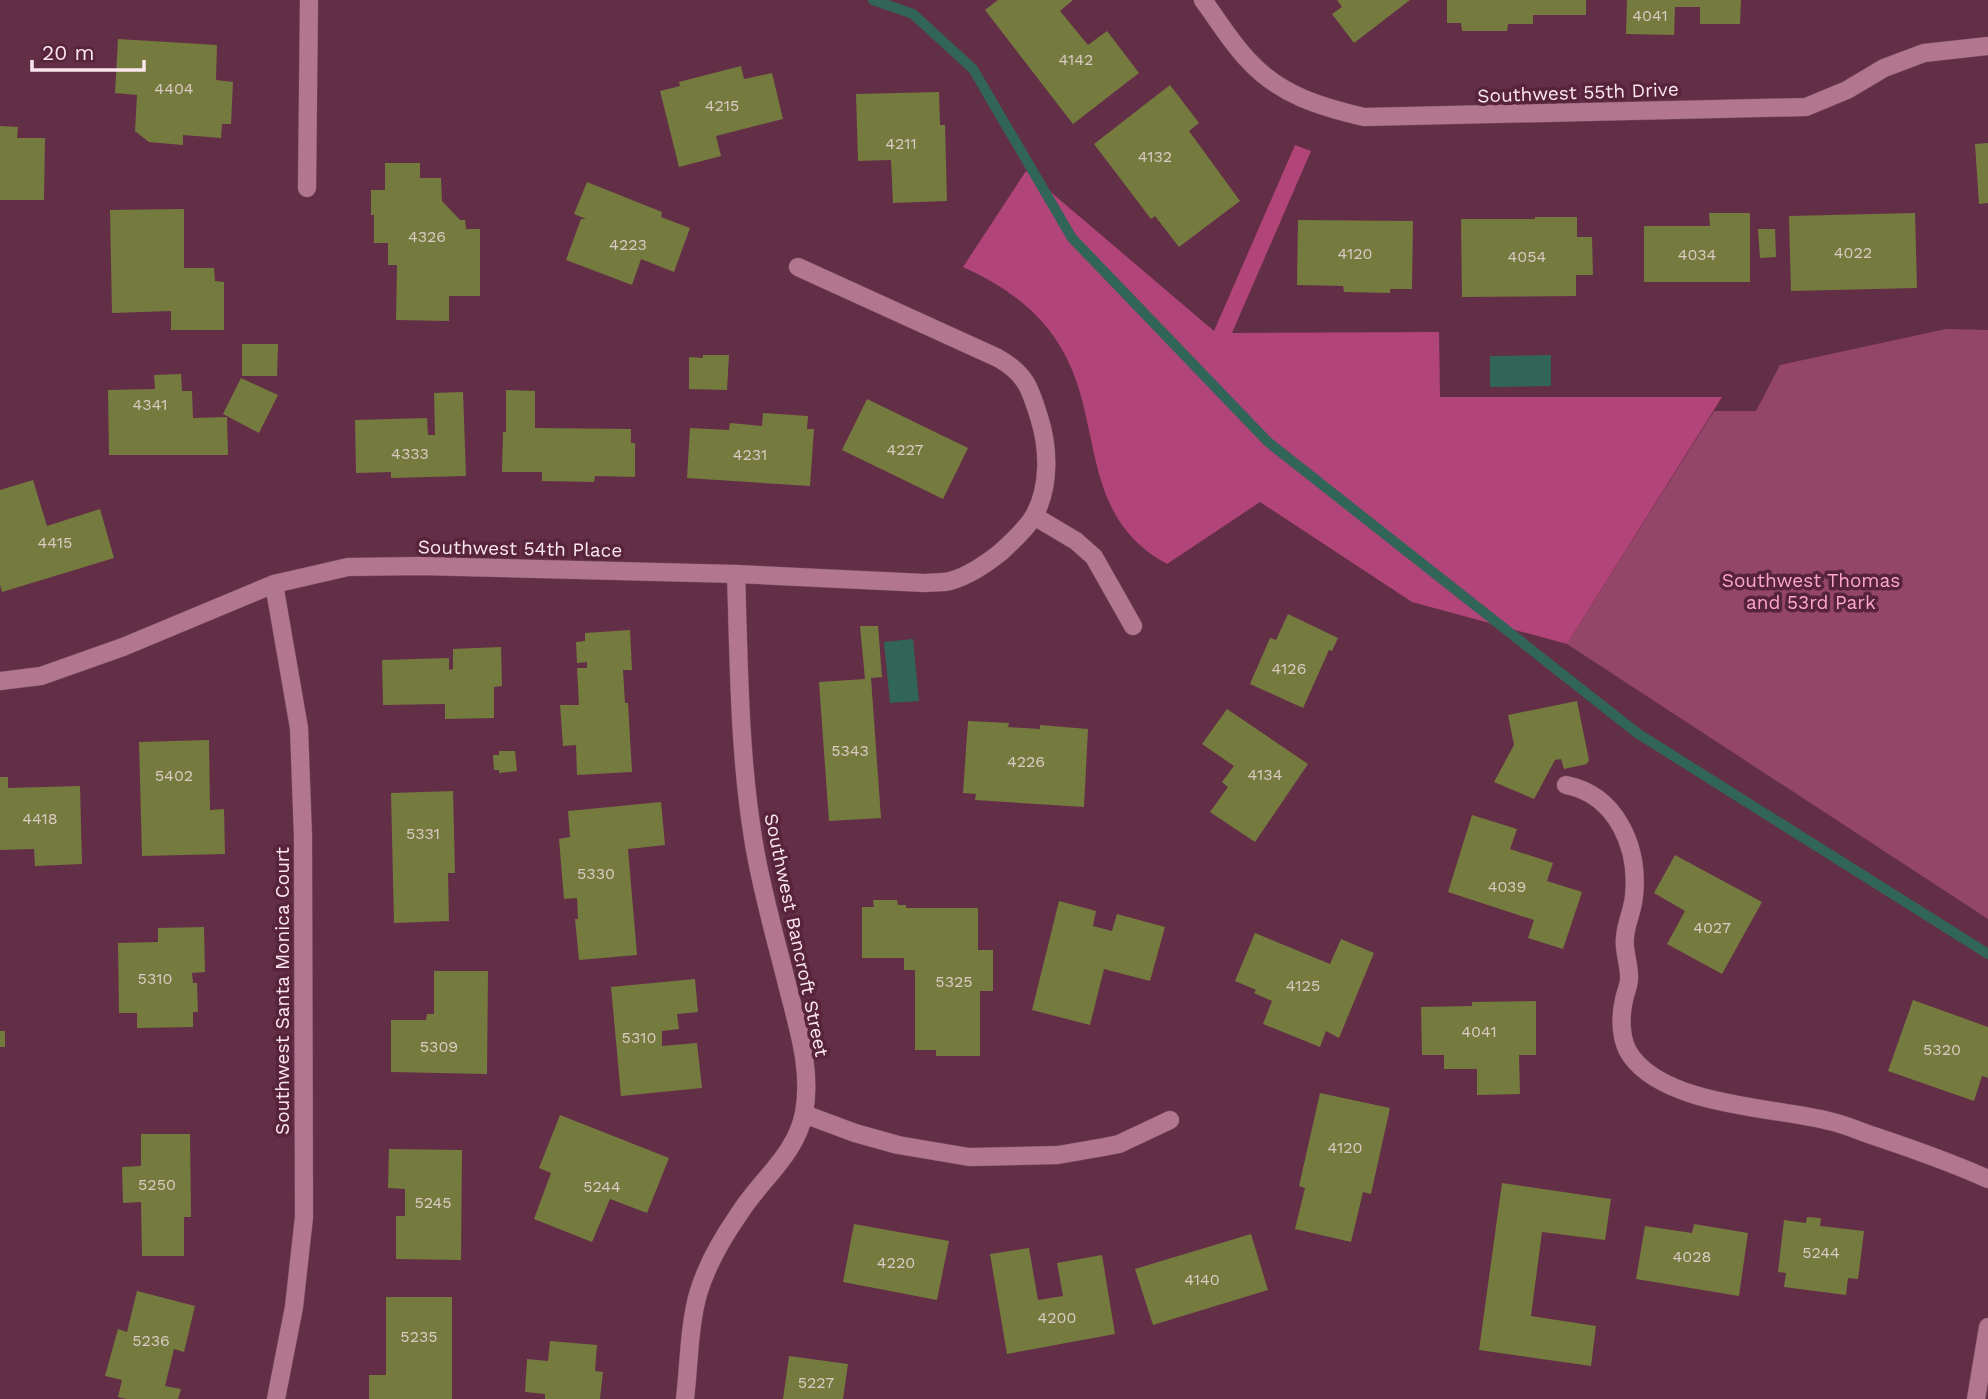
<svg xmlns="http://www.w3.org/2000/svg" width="1988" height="1399" font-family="'Work Sans',sans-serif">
<rect width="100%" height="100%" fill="#632f46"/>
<polygon fill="#944669" points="1946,329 1988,330 1988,919 1567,644 1714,411 1756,411 1780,365"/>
<path fill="#b14478" d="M1295,145L1311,151L1232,333L1439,332L1440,397H1722L1567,644L1412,602L1260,502L1167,564C1079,516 1104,426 1064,353C1042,312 1005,286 963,267L1026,171L1214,331Z"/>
<g fill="#316557">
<polygon points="1551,355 1551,386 1490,387 1490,356"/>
<polygon points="913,639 919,701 890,703 884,642"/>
</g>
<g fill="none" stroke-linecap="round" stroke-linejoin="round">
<polyline stroke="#316557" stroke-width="10" points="873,0 913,14 973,69 1072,238 1268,442 1637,733 1988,954"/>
</g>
<g fill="#757a3f">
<polygon points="998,0 1073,0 1060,11 1088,45 1107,31 1139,73 1073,124 985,10"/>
<polygon points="1337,0 1410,0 1354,43 1332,14 1342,7"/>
<polygon points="1447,0 1586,0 1586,15 1533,15 1533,24 1508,24 1507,31 1462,31 1461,23 1447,23"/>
<polygon points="1627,0 1741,0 1740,24 1700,24 1700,7 1675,7 1674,35 1626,34"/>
<polygon points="118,39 217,45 216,80 233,82 231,124 222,124 221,138 183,135 183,145 149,142 135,131 137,95 115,93"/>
<polygon points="741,66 744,79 772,73 783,119 716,136 721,156 679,167 660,91 680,86 679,82"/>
<polygon points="1170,85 1199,123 1189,131 1240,201 1179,247 1155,216 1151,219 1094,144"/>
<polygon points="939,92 940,125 945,125 947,201 893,203 891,160 858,161 856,94"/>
<polygon points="0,126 18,127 17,138 45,138 44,200 0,200"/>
<polygon points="1988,143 1988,203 1979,204 1975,144"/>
<polygon points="385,163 420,163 420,178 441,178 442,201 460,220 465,220 466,229 480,229 480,296 449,296 449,321 396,320 397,265 388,265 388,243 374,243 374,215 371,215 371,190 385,190"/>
<polygon points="587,182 662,212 661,217 690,228 674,272 641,259 632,285 566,260 581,219 586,219 574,214"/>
<polygon points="184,209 184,268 214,268 215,281 224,282 224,330 171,330 171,311 112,313 110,210"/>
<polygon points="1709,213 1750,213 1750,282 1644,282 1644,226 1710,226"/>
<polygon points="1915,213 1917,288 1791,291 1789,216"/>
<polygon points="1535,217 1577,217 1577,237 1592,237 1593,275 1576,275 1576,296 1462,297 1461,219 1535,219"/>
<polygon points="1298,220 1413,221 1412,289 1390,289 1390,293 1344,292 1343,286 1297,285"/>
<polygon points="1758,229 1775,229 1776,257 1760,258"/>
<polygon points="242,344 278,344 277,376 242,376"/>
<polygon points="703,355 729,355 727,390 689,389 689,357 703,358"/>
<polygon points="181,374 182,391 192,391 193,418 227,417 228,455 109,455 108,390 155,389 154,375"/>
<polygon points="241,378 278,395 259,433 223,414"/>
<polygon points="506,390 535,391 535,428 631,429 631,443 635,443 635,477 595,476 594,482 542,481 542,472 502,472 503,432 506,432"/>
<polygon points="463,392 466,476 391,478 391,472 356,473 355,420 427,418 428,435 435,435 434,393"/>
<polygon points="867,399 968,448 943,499 842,450"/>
<polygon points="763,413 808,416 807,429 814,429 810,486 687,478 690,428 729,430 730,423 762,426"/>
<polygon points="33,480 47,526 100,509 114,558 2,592 0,585 0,490"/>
<polygon points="1288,614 1338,638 1332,651 1329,650 1303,708 1250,684 1270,638 1276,640"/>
<polygon points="860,626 878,626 882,677 871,678 881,818 829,821 819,682 865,679"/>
<polygon points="630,630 632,670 623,670 625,703 628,703 632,772 577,775 576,745 563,746 560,705 579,705 577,668 587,668 587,662 577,663 576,642 585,641 585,633"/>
<polygon points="501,647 502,686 494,687 494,718 445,719 445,704 383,705 382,660 449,658 449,670 453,669 453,649"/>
<polygon points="1577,701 1589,760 1587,764 1564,769 1561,759 1555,760 1534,799 1494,782 1514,745 1508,715"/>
<polygon points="1227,709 1308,764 1255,842 1210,812 1228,787 1222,782 1234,766 1202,744"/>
<polygon points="968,721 1009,723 1008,727 1040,729 1040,725 1088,729 1084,807 975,800 976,794 963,793"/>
<polygon points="209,740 210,810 224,809 225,854 142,856 139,742"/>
<polygon points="499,751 515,751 517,771 499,773 499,770 494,770 493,755 499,755"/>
<polygon points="0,777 8,777 8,788 80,786 82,864 35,866 34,849 0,850"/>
<polygon points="453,791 455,873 448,873 449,921 394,923 391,793"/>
<polygon points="661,802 665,845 628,849 637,955 579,960 575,919 578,919 577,898 564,899 559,839 570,837 568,811"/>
<polygon points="1472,815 1517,829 1510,849 1553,863 1547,881 1582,892 1563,949 1528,938 1534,920 1448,892"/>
<polygon points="1675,855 1762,902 1722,974 1667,944 1685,911 1654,893"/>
<polygon points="873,900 897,900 898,905 906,905 906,908 978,908 978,950 993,950 993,991 980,991 980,1056 936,1056 936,1050 915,1050 915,970 904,970 904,958 862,958 862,907 874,907"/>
<polygon points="1059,901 1096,911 1093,926 1112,931 1117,914 1165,927 1150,981 1104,969 1090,1025 1032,1010"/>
<polygon points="204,927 205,972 192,973 193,983 197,983 198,1012 193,1012 193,1027 137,1028 137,1013 119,1013 118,943 158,942 158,928"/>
<polygon points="1255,933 1330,964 1341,939 1374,953 1339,1038 1326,1031 1320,1047 1263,1024 1272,1001 1254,993 1256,990 1235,981"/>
<polygon points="434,971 488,971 487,1074 391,1072 391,1020 426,1020 427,1014 434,1014"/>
<polygon points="695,979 698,1012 677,1014 679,1029 662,1031 662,1046 697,1043 702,1088 621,1096 611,987"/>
<polygon points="1913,1000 1988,1027 1988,1078 1982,1076 1974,1101 1888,1071"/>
<polygon points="1536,1001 1536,1055 1519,1055 1520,1094 1477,1095 1477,1069 1444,1069 1444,1055 1422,1055 1421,1007 1472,1006 1472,1002"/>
<rect x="0" y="1031" width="5" height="16"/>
<polygon points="1320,1093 1390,1108 1371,1194 1363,1192 1351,1242 1295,1229 1305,1188 1299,1186"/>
<polygon points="560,1115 669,1158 647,1213 610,1199 592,1242 534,1219 551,1173 539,1168"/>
<polygon points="141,1134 190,1134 191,1217 184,1217 184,1256 142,1256 141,1202 123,1203 122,1167 141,1166"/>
<polygon points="389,1149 462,1150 461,1260 396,1259 396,1216 405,1216 405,1189 388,1188"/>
<polygon points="1502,1183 1611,1199 1605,1240 1542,1232 1531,1316 1596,1326 1591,1366 1479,1350"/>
<polygon points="1807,1217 1821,1218 1820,1226 1864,1231 1858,1279 1848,1278 1846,1295 1784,1287 1786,1273 1778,1272 1784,1220 1806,1223"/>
<polygon points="854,1224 949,1241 937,1300 843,1282"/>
<polygon points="1694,1224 1748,1233 1739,1296 1636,1279 1645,1226 1692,1233"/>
<polygon points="1251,1234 1268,1290 1153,1325 1135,1269"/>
<polygon points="1029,1248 1038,1300 1063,1296 1057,1263 1102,1255 1115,1334 1007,1354 990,1254"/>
<polygon points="137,1291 195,1306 184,1352 174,1349 165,1386 181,1389 178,1399 126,1399 118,1397 122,1380 105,1376 118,1329 127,1332"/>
<polygon points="386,1297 452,1297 452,1399 369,1399 369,1375 386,1375"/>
<polygon points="550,1341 597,1345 595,1371 603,1372 600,1399 545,1399 545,1394 525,1392 527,1359 548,1361"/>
<polygon points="789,1356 848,1364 843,1399 783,1399"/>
</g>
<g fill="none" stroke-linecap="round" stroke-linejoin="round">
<defs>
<g id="minor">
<path d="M1203,0C1218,20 1231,43 1249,61C1280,95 1321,107 1364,117L1806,107L1847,90L1884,68L1924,53L1988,46"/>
<polyline points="307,188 309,0"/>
<polyline points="1034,516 1076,541 1094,557 1133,626"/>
<polyline points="274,584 299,728 303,837 304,1217 294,1307 276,1399"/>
<path d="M0,681L41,676L123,647L274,584L348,567L421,566L736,574L924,583C932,582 942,583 950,581C969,576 986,564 1001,552C1012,542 1026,529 1034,516C1050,487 1049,448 1039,417C1030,388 1026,374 998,358L798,267"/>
<path d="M1566,785C1617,795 1639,848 1634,896C1633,910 1626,923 1625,937C1623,951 1630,965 1629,979C1629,986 1625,993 1624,1000C1620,1017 1620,1041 1631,1056C1667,1106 1773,1107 1829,1121C1844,1124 1859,1131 1874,1136C1913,1149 1950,1162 1988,1179"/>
<polyline points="804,1114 855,1133 898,1145 969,1157 1058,1155 1104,1147 1119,1144 1170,1120"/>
<path d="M685,1399C689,1365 689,1327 698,1294C706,1267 723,1237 739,1214C760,1180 796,1155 804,1113C812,1070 798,1028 788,988C776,940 762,892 754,844C739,755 739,664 736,574"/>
<polyline points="1976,1399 1988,1327"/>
</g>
</defs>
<use href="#minor" stroke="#794f62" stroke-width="19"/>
<use href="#minor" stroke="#b2768f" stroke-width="18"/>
</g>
<g text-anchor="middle" stroke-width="7" stroke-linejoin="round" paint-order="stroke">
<g font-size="16" fill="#dacbc2">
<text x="1650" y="21">4041</text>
<text x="1076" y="65">4142</text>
<text x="174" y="94">4404</text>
<text x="722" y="111">4215</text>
<text x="901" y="149">4211</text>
<text x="1155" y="162">4132</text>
<text x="427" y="242">4326</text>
<text x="628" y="250">4223</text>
<text x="1853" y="258">4022</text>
<text x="1355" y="259">4120</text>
<text x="1697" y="260">4034</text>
<text x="1527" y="262">4054</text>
<text x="150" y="410">4341</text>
<text x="905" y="455">4227</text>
<text x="410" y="459">4333</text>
<text x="750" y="460">4231</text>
<text x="55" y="548">4415</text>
<text x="1289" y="674">4126</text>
<text x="850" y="756">5343</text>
<text x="1026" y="767">4226</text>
<text x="1265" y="780">4134</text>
<text x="174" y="781">5402</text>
<text x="40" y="824">4418</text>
<text x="423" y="839">5331</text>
<text x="596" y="879">5330</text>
<text x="1507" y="892">4039</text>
<text x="1712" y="933">4027</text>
<text x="155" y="984">5310</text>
<text x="954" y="987">5325</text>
<text x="1303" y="991">4125</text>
<text x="1479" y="1037">4041</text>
<text x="639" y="1043">5310</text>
<text x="439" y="1052">5309</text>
<text x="1942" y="1055">5320</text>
<text x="1345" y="1153">4120</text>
<text x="157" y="1190">5250</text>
<text x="602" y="1192">5244</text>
<text x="433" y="1208">5245</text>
<text x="1821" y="1258">5244</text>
<text x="1692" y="1262">4028</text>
<text x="896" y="1268">4220</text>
<text x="1202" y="1285">4140</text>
<text x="1057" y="1323">4200</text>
<text x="419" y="1342">5235</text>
<text x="151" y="1346">5236</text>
<text x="816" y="1388">5227</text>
</g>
<g font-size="19" fill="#fbe6ee" stroke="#57243c">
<text transform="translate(1578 92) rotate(-2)" y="7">Southwest 55th Drive</text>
<text transform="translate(520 548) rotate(1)" y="7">Southwest 54th Place</text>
<text transform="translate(797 935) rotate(78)" y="7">Southwest Bancroft Street</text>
<text transform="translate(282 991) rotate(-90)" y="7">Southwest Santa Monica Court</text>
</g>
<g font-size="19" fill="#fca6ca" stroke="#57243c">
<text x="1811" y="587">Southwest Thomas<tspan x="1811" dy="22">and 53rd Park</tspan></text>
</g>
</g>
<path d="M32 60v10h112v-10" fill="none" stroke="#fbe6ee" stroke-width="3.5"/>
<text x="42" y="60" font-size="21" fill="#fbe6ee" stroke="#57243c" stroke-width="5" paint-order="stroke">20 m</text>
</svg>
